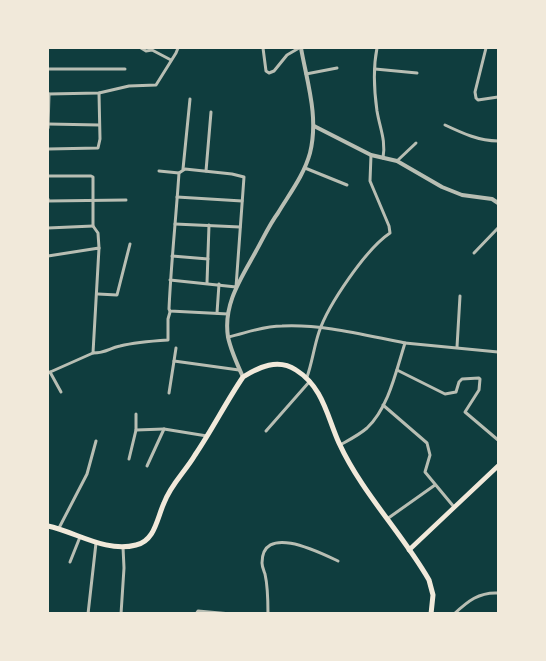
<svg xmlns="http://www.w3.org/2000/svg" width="546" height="661" font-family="Mulish,sans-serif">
<rect width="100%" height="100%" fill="#0f3d3e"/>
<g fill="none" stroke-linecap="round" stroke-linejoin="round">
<g stroke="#b8beb3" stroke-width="3">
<polyline points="141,48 146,51 152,50 171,60"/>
<polyline points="263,48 266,71 269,73 274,71 287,55 299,48"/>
<path d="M377,48C373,68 374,90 377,111C380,129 386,140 383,158"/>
<polyline points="486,48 475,92 476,98 478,100 498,97"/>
<polyline points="48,69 125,69"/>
<polyline points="375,69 417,73"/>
<polyline points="306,74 337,68"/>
<polyline points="48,94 99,93 129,86 156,85 176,53 178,48"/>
<polyline points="48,124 99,125"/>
<path d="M445,125C462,133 479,141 498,141"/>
<polyline points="48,128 49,94"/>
<polyline points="48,149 98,148 100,139 99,93"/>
<polyline points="397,161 416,143"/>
<polyline points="305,168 347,185"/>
<polyline points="183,169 190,99"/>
<polyline points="159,171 179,173"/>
<polyline points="206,171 211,112"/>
<polyline points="48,176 91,176 93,177 93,226 98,233 99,248"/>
<polyline points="177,197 242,201"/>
<polyline points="48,199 48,201 126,200"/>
<polyline points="175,224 240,227"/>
<polyline points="48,228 93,226"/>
<polyline points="474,253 498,228"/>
<path d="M48,256L99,248L93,353C107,353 109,348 120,346C136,342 152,341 168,340V319L170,312"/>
<polyline points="172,256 208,259"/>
<path d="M170,280L236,287L244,177L232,174L185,169L179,173C176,218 171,264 169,309L170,311L228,314"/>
<polyline points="207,283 209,225"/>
<polyline points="98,294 117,295 130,244"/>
<polyline points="217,313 219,284"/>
<path d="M228,337C246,333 263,326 282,326C323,324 364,335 405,343C396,371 389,407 367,428C359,435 349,440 340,445"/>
<polyline points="405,343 498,352"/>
<polyline points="457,347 460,296"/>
<polyline points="174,361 176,348"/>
<polyline points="397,370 445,394 456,392 459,382 462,379 479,378 480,379 479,390 465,412 498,440"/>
<polyline points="50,372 61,392"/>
<polyline points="48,373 93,353"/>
<path d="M307,377C312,363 314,347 319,332C328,305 366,249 390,233L389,226L370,181L371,155"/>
<polyline points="169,393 174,361 239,370"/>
<polyline points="383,405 427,443 430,455 425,472 454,507"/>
<polyline points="136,430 164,429"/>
<polyline points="266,431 310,381"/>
<polyline points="129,459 136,430 136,414"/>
<polyline points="147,466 164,429 207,436"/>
<polyline points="387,519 435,485"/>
<polyline points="59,528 87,474 96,441"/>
<polyline points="70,562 80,537"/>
<polyline points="88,614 96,543"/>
<polyline points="121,614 124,568 123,547"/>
<polyline points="196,614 198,611 231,614"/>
<path d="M268,614C268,601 268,587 265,574C264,571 262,567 262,563C262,523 319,552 338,561"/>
<path d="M454,614C468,601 479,592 498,593"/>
</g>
<g stroke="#b8beb3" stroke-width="4">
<polyline points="314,126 371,155 397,161 442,187 462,195 492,199 498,203"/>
<path d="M243,377C237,364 231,351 228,337C223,305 240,280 255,253C263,239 269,225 278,213C290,193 304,175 310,153C319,117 307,82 301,48"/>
</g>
<polyline stroke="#f1e9da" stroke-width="4.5" points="409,550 498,466"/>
<path stroke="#f1e9da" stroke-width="5" d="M48,526C76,532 106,553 136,545C155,541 157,518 164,503C171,484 185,472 195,455C212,430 226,402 243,377C259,367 278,358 296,370C323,387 327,416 339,443C362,493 402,533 429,580L433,595L431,614"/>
</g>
<rect width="546" height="661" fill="none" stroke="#f1e9da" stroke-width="98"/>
</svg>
